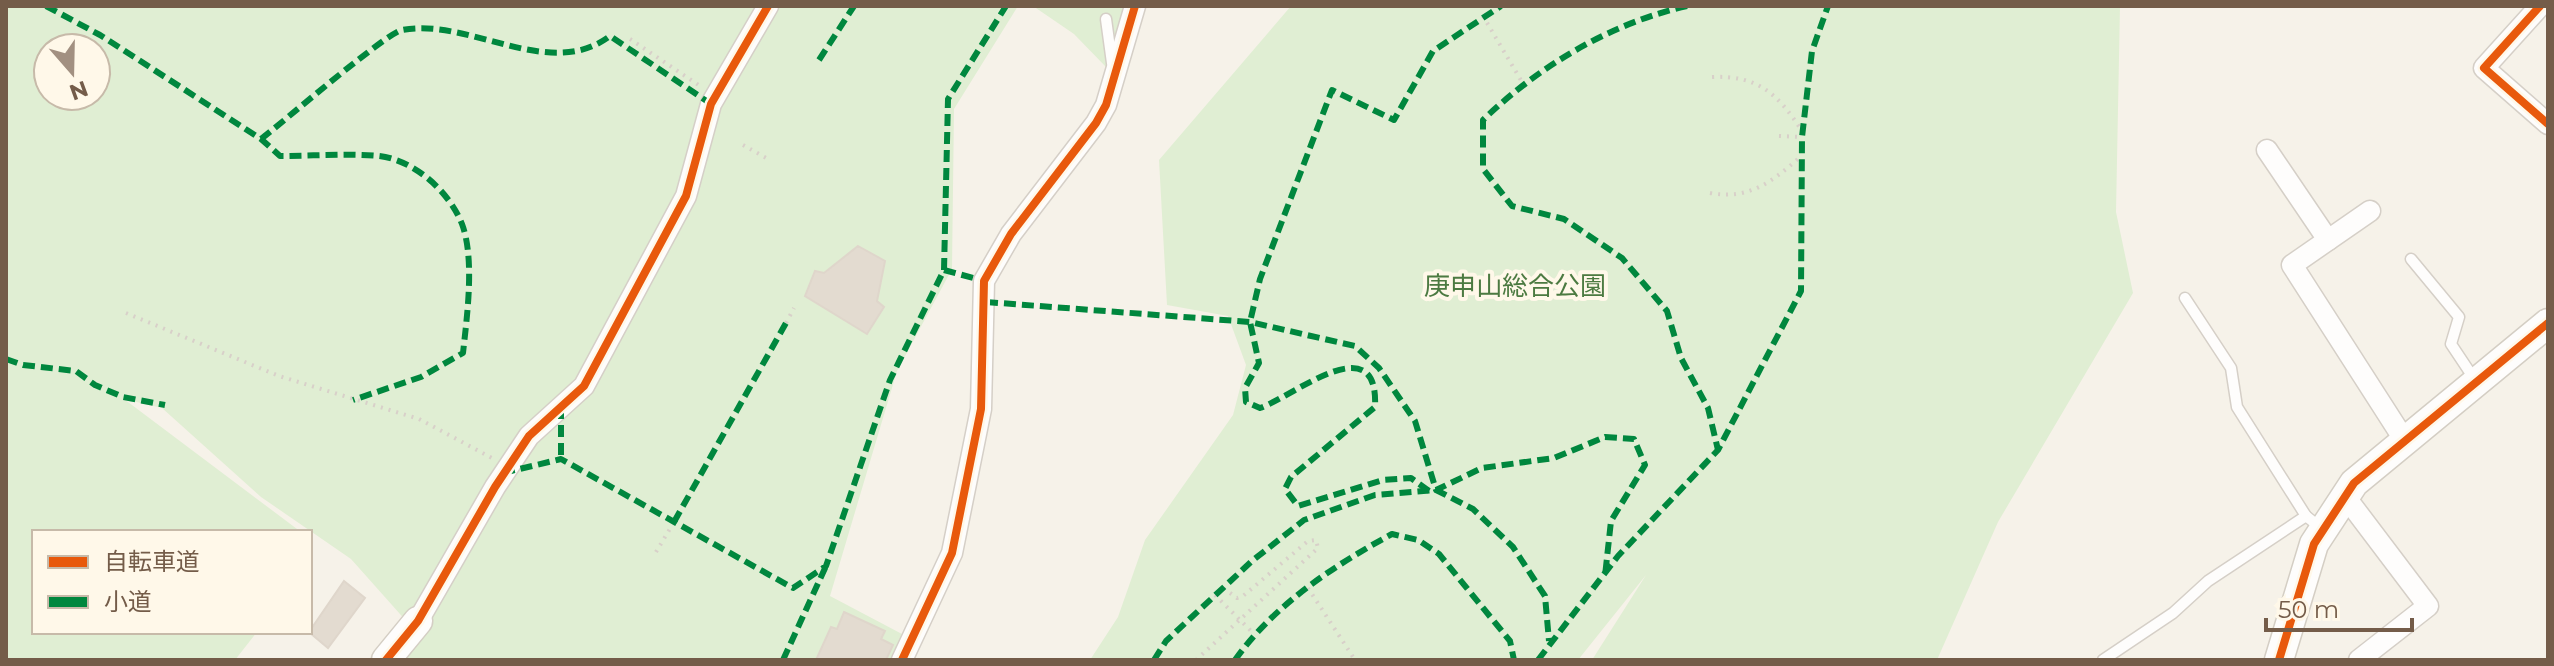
<svg xmlns="http://www.w3.org/2000/svg" width="2554" height="666" font-family="Montserrat,'Noto Sans JP',sans-serif">
<rect width="100%" height="100%" fill="#f6f2e9"/>
<g fill="#e0eed3" fill-rule="evenodd">
<path d="M6,6H1018L954,109L952,269L897,371L830,596L902,634L892,660H394L416,632L351,559L261,497L162,408L124,399L301,532H34V632H257L235,660H6ZM48,48H96V96H48Z"/>
<polygon points="1033,6 1128,6 1107,68 1074,34"/>
<polygon points="1291,6 2120,6 2116,212 2133,293 1998,522 1937,660 1592,660 1646,575 1578,660 1090,660 1118,617 1145,540 1233,415 1246,365 1228,316 1167,305 1159,160"/>
</g>
<g fill="#e3dbd0" stroke="#dfd6cb" stroke-width="2">
<polygon points="858,246 885,261 877,301 884,307 867,334 805,296 815,271 824,273"/>
<polygon points="344,581 365,598 328,648 309,632"/>
<polygon points="844,612 885,631 881,639 893,645 886,660 816,660 831,627 837,629"/>
</g>
<g fill="none" stroke-linecap="round" stroke-linejoin="round">
<defs>
<g id="lane">
<polyline points="1106,19 1112,63"/>
<polyline points="2411,259 2459,317 2451,344 2475,380"/>
<polyline points="2185,298 2231,368 2237,407 2306,516"/>
<polyline points="2103,660 2173,613 2208,581 2306,516 2321,528"/>
</g>
<g id="street">
<polyline points="2540,6 2484,68 2548,124"/>
<polyline points="2267,150 2328,240"/>
<polyline points="2370,211 2292,265 2405,441"/>
<polyline points="2344,495 2428,606 2359,660"/>
<polyline points="418,621 495,487 529,436 584,386 686,196 711,104 768,6"/>
<polyline points="902,660 952,553 981,409 984,281 1011,234 1096,123 1106,105 1135,6"/>
</g>
<g id="secondary">
<polyline points="386,660 418,621"/>
<polyline points="2279,660 2314,544 2354,483 2548,323"/>
</g>
</defs>
<use href="#lane" stroke="#d5cfc7" stroke-width="13"/>
<use href="#street" stroke="#d5cfc7" stroke-width="23"/>
<use href="#secondary" stroke="#d4cec4" stroke-width="31"/>
<g stroke="#d8d0c9" stroke-width="4" stroke-dasharray="2 6" stroke-linecap="butt">
<polyline points="1483,16 1522,82"/>
<polyline points="630,39 700,86"/>
<path d="M1712,77C1758,75 1778,94 1802,131"/>
<polyline points="1779,136 1802,137"/>
<polyline points="743,145 770,160"/>
<path d="M1710,193C1749,200 1772,182 1800,157"/>
<polyline points="126,313 279,376 419,419 492,458"/>
<polyline points="786,323 794,308"/>
<polyline points="656,552 674,522"/>
<polyline points="1308,588 1355,660"/>
<polyline points="1215,595 1253,633"/>
<polyline points="1196,660 1318,548 1316,540 1308,541 1243,596 1237,598 1223,588"/>
</g>
<use href="#lane" stroke="#fefdfc" stroke-width="10"/>
<use href="#street" stroke="#fefdfc" stroke-width="20"/>
<use href="#secondary" stroke="#fefdfc" stroke-width="28"/>
<g stroke="#00873e" stroke-width="6" stroke-dasharray="12 6" stroke-linecap="butt">
<path d="M46,6L100,35L261,139L280,156C313,156 347,153 379,156C414,160 449,191 462,224C475,259 467,316 463,353L421,377L353,400"/>
<path d="M1687,6C1611,23 1539,66 1483,120V169L1512,206L1564,219L1622,258L1667,311L1681,358L1708,408L1718,450"/>
<polyline points="819,60 854,6"/>
<path d="M261,139C282,123 386,33 402,30C469,17 549,82 610,36L711,104"/>
<polyline points="944,270 948,99 1006,6"/>
<polyline points="986,302 1250,322 1355,346 1379,368 1415,421 1436,490 1482,468 1554,458 1605,437 1634,439 1645,465 1611,521 1605,576"/>
<polyline points="6,359 23,365 76,371 95,385 123,397 165,405"/>
<polyline points="561,407 561,459"/>
<polyline points="503,473 561,459 793,588 826,566 890,380 944,270 984,281"/>
<path d="M1429,491L1411,478L1383,480L1298,506L1285,489L1291,477L1375,407C1379,325 1294,396 1260,408L1246,402L1245,388L1259,363L1250,322L1260,279L1332,90L1394,120L1433,51L1501,6"/>
<polyline points="674,522 786,323"/>
<polyline points="783,660 826,566"/>
<polyline points="1154,660 1166,641 1252,561 1304,520 1375,495 1436,490 1473,509 1513,547 1545,596 1549,641"/>
<path d="M1235,660C1274,605 1333,566 1392,534L1418,540L1439,554L1510,641L1514,660"/>
<polyline points="1538,660 1618,556 1718,450 1801,291 1802,137 1812,51 1828,6"/>
</g>
<defs>
<g id="cycleway">
<polyline points="2540,6 2484,68 2548,124"/>
<polyline points="386,660 418,621 495,487 529,436 584,386 686,196 711,104 768,6"/>
<polyline points="902,660 952,553 981,409 984,281 1011,234 1096,123 1106,105 1135,6"/>
<polyline points="2279,660 2314,544 2354,483 2548,323"/>
</g>
</defs>
<use href="#cycleway" stroke="#fff8e9" stroke-width="13"/>
<use href="#cycleway" stroke="#e8590c" stroke-width="8"/>
</g>
<g text-anchor="middle" stroke-width="8" stroke-linejoin="round" paint-order="stroke">
<g font-size="26" fill="#4c7a41" stroke="#fff8e9">
<text x="1515" y="295">庚申山総合公園</text>
</g>
</g>
<rect width="2554" height="666" fill="none" stroke="#745c49" stroke-width="16"/>
<rect x="32" y="530" width="280" height="104" fill="#fff8e9" stroke="#c7baa9" stroke-width="2"/>
<rect x="48" y="556" width="40" height="12" fill="#e8590c" stroke="#c7baa9" stroke-width="2"/>
<text x="104" y="570" font-size="24" fill="#745c49">自転車道</text>
<rect x="48" y="596" width="40" height="12" fill="#00873e" stroke="#c7baa9" stroke-width="2"/>
<text x="104" y="610" font-size="24" fill="#745c49">小道</text>
<g transform="translate(72 72) rotate(160)"><circle r="38" fill="#fff8e9" stroke="#c7baa9" stroke-width="2"/>
<path d="M0-6L14 30L0 20L-14 30Z" fill="#a29081"/>
<text y="-12" font-size="22" font-weight="bold" text-anchor="middle" fill="#745c49">N</text>
</g>
<path d="M2266 618v12h146v-12" fill="none" stroke="#745c49" stroke-width="4"/>
<text x="2278" y="618" font-size="24" fill="#745c49" stroke="#fff8e9" stroke-width="6" paint-order="stroke">50 m</text>
</svg>
